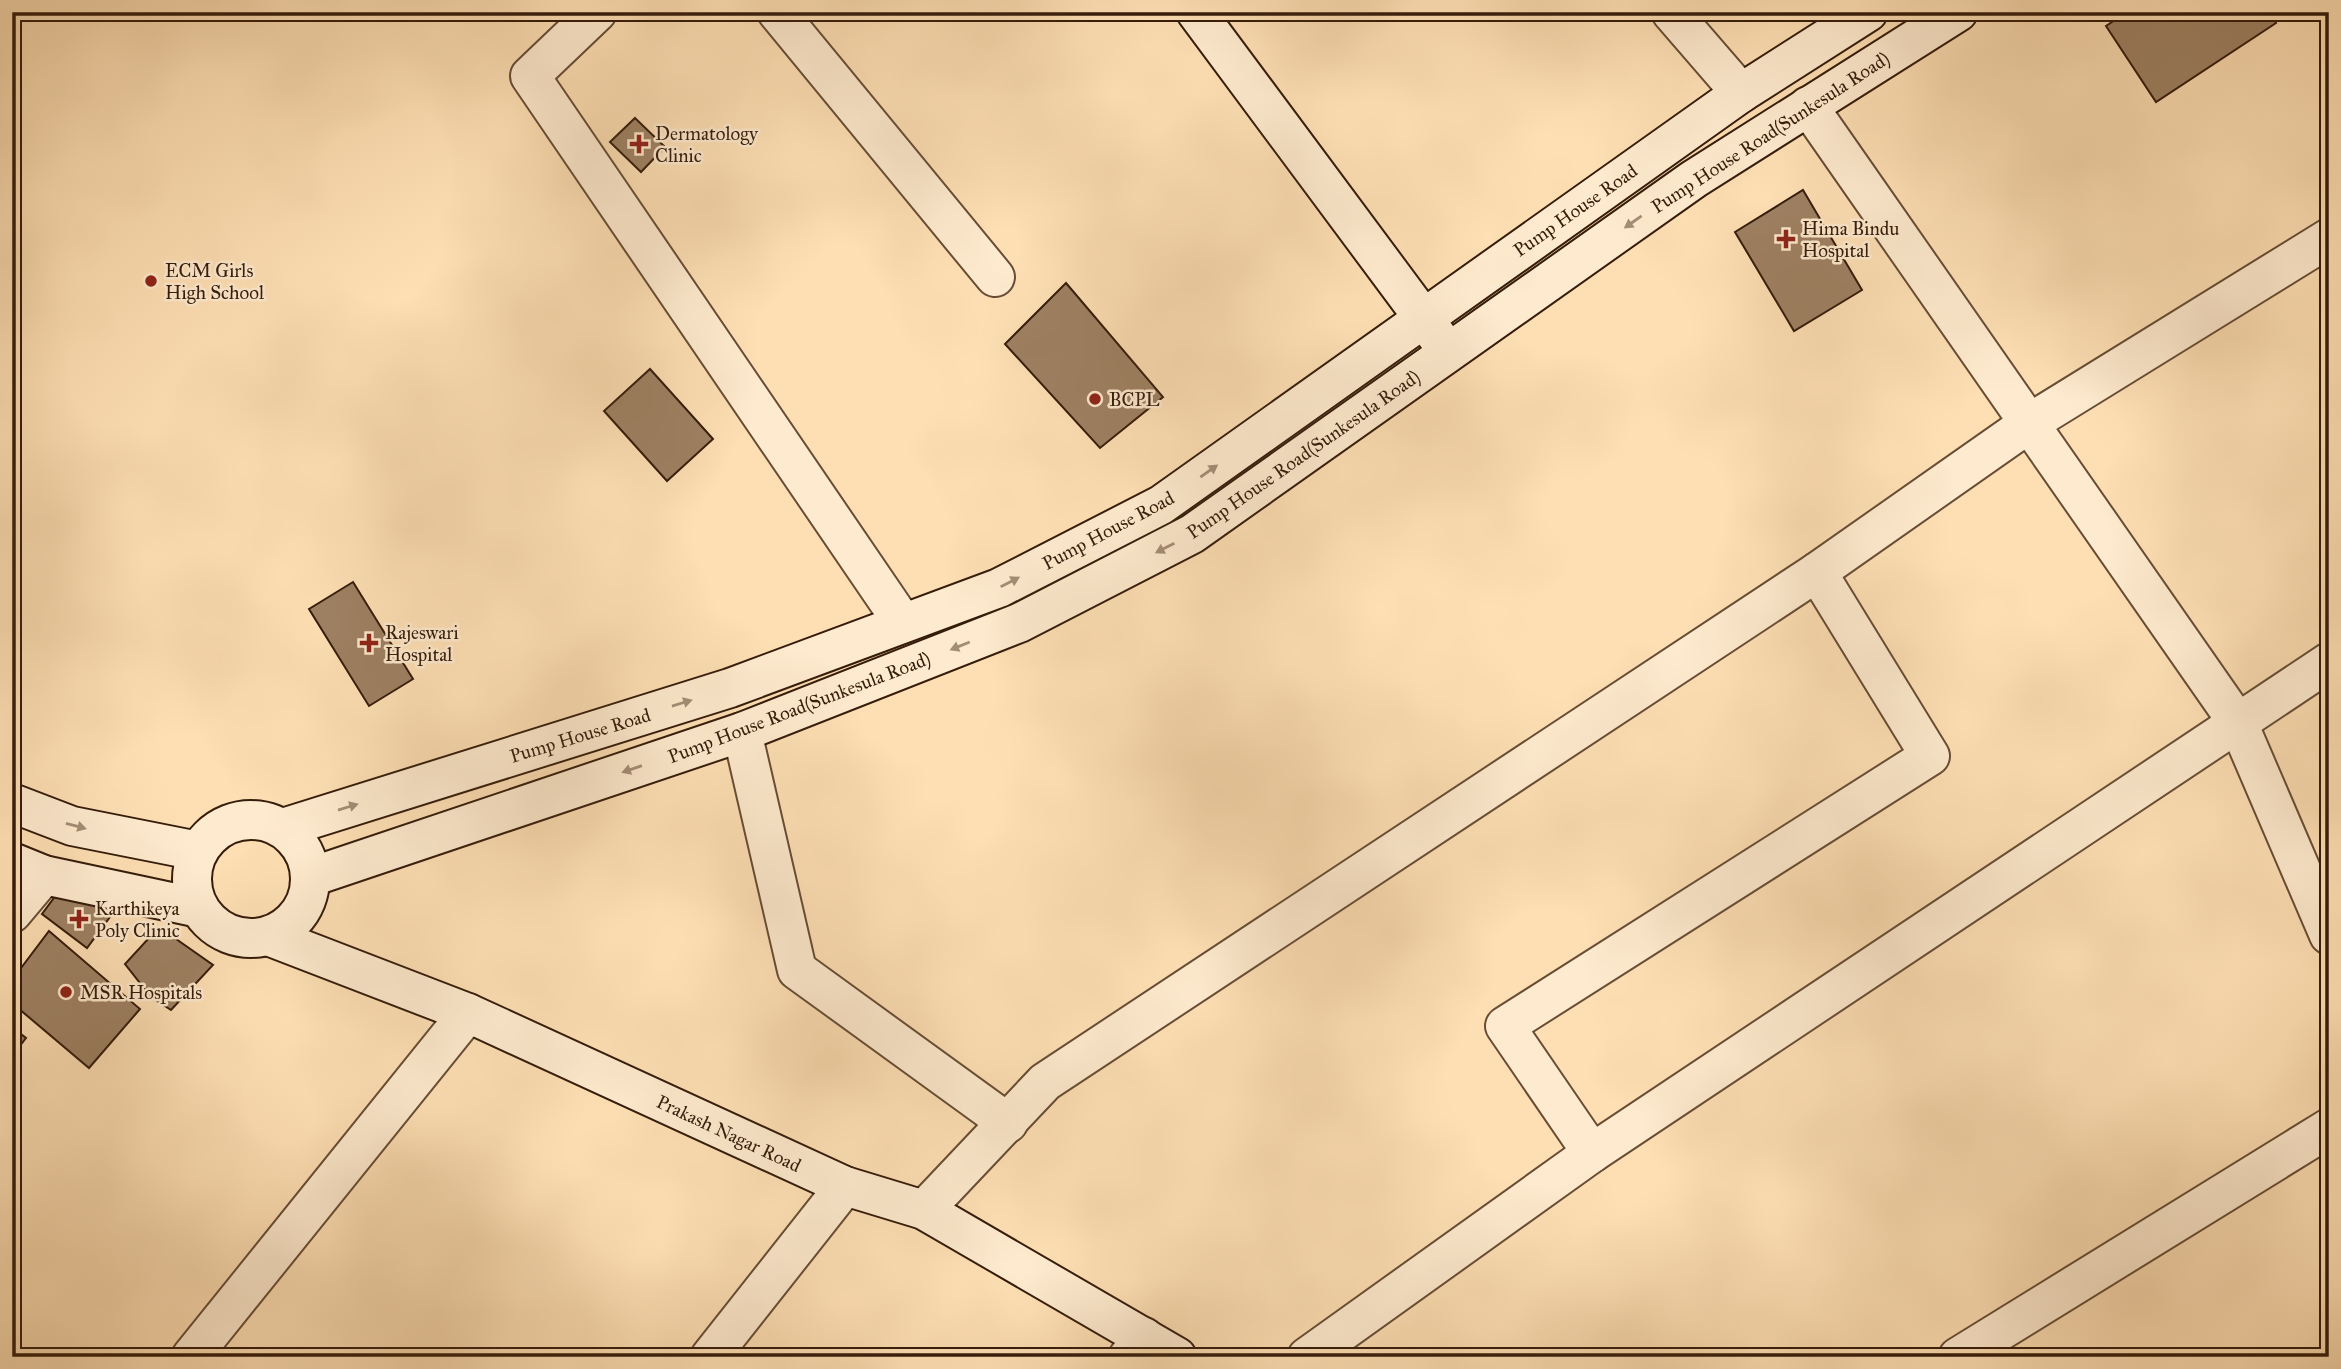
<svg xmlns="http://www.w3.org/2000/svg" width="2341" height="1369" font-family="'IM FELL Great Primer',serif">
<rect width="100%" height="100%" fill="#fedfb4"/>
<filter id="stains"><feTurbulence type="fractalNoise" baseFrequency=".00286" numOctaves="4"/><feColorMatrix values="0 0 0 0 .2 0 0 0 0 .09 0 0 0 0 .02 0 0 0 .5 -.17"/></filter>
<radialGradient id="worn" r=".72"><stop offset=".6" stop-color="#630" stop-opacity="0"/><stop offset="1" stop-color="#630" stop-opacity=".3"/></radialGradient>
<g fill="#9e8163" stroke="#351c0b" stroke-width="2">
<polygon points="2127,12 2269,12 2276,23 2156,102 2106,26"/>
<polygon points="635,118 665,147 641,172 610,142"/>
<polygon points="1803,190 1862,290 1794,331 1735,232"/>
<polygon points="1066,283 1163,397 1100,448 1005,344"/>
<polygon points="650,369 713,439 667,481 604,411"/>
<polygon points="353,582 413,679 369,706 309,609"/>
<polygon points="65,883 110,917 87,948 42,914"/>
<polygon points="159,927 213,965 171,1010 151,997 125,964"/>
<polygon points="49,931 140,1009 89,1068 12,1003 12,980"/>
<polygon points="12,1027 26,1038 12,1056"/>
</g>
<g fill="none" stroke-linecap="round" stroke-linejoin="round">
<defs>
<g id="street">
<polyline points="597,12 530,76 903,623"/>
<polyline points="777,12 995,277"/>
<polyline points="1671,12 1741,93"/>
<polyline points="1808,106 2238,723 2329,935"/>
<polyline points="742,732 797,970 1008,1123"/>
<polyline points="12,913 44,875"/>
<polyline points="1592,1153 1505,1026 1930,756 1817,572"/>
<polyline points="924,1210 1045,1082 1817,572 2028,424 2329,238"/>
<polyline points="191,1357 468,1013"/>
<polyline points="710,1357 845,1186"/>
<polyline points="1128,1357 1144,1337"/>
<polyline points="1307,1357 1592,1153 2329,662"/>
<polyline points="1958,1357 2329,1128"/>
</g>
<g id="secondary">
<polyline points="1196,12 1439,339"/>
<polyline points="12,803 72,826 198,851"/>
<circle cx="251" cy="879" r="59"/>
<polyline points="283,828 730,688 999,588 1161,505 1741,93 1868,12"/>
<polyline points="12,862 44,875 199,908"/>
<polyline points="311,877 742,732 1019,623 1192,534 1694,179 1958,12"/>
<polyline points="268,936 468,1013 845,1186 924,1210 1177,1357"/>
</g>
</defs>
<use href="#street" stroke="#674d35" stroke-width="42"/>
<use href="#secondary" stroke="#351c0b" stroke-width="42"/>
<use href="#street" stroke="#feeace" stroke-width="38"/>
<use href="#secondary" stroke="#feeace" stroke-width="38"/>
</g>
<defs><path id="oneway-solid" d="M-6-.8H1V-3.2L6.5 0L1 3.2V.8H-6Z" transform="scale(1.75)"/></defs>
<g fill="#a48d76">
<use href="#oneway-solid" transform="translate(1633 222) rotate(145)"/>
<use href="#oneway-solid" transform="translate(1209 471) rotate(-35)"/>
<use href="#oneway-solid" transform="translate(1165 548) rotate(153)"/>
<use href="#oneway-solid" transform="translate(1010 582) rotate(-27)"/>
<use href="#oneway-solid" transform="translate(960 646) rotate(158)"/>
<use href="#oneway-solid" transform="translate(682 703) rotate(-17)"/>
<use href="#oneway-solid" transform="translate(632 769) rotate(161)"/>
<use href="#oneway-solid" transform="translate(348 807) rotate(-17)"/>
<use href="#oneway-solid" transform="translate(76 826) rotate(15)"/>
</g>
<g fill="#8f2418" stroke="#feeace" stroke-width="2.5">
<path d="M635.5 133.5h7v7h7v7h-7v7h-7v-7h-7v-7h7z"/>
<path d="M1782.5 228.5h7v7h7v7h-7v7h-7v-7h-7v-7h7z"/>
<circle cx="151" cy="281" r="7"/>
<circle cx="1095" cy="399" r="7"/>
<path d="M365.5 632.5h7v7h7v7h-7v7h-7v-7h-7v-7h7z"/>
<path d="M75.5 908.5h7v7h7v7h-7v7h-7v-7h-7v-7h7z"/>
<circle cx="66" cy="992" r="7"/>
</g>
<g text-anchor="middle" stroke-width="5" stroke-linejoin="round" paint-order="stroke">
<g font-size="19" fill="#351c0b" stroke="#feeace">
<text transform="translate(1770 132) rotate(-33)" y="7">Pump House Road(Sunkesula Road)</text>
<text transform="translate(1575 210) rotate(-35)" y="7">Pump House Road</text>
<text transform="translate(1303 454) rotate(-35)" y="7">Pump House Road(Sunkesula Road)</text>
<text transform="translate(1108 530) rotate(-28)" y="7">Pump House Road</text>
<text transform="translate(799 707) rotate(-21)" y="7">Pump House Road(Sunkesula Road)</text>
<text transform="translate(580 735) rotate(-17)" y="7">Pump House Road</text>
<text transform="translate(729 1133) rotate(25)" y="7">Prakash Nagar Road</text>
</g>
<g font-size="19" fill="#351c0b" stroke="#feeace" text-anchor="start">
<text x="655" y="140">Dermatology<tspan x="655" dy="22">Clinic</tspan></text>
<text x="1802" y="235">Hima Bindu<tspan x="1802" dy="22">Hospital</tspan></text>
<text x="165" y="277">ECM Girls<tspan x="165" dy="22">High School</tspan></text>
<text x="1109" y="406">BCPL</text>
<text x="385" y="639">Rajeswari<tspan x="385" dy="22">Hospital</tspan></text>
<text x="95" y="915">Karthikeya<tspan x="95" dy="22">Poly Clinic</tspan></text>
<text x="80" y="999">MSR Hospitals</text>
</g>
</g>
<rect width="2341" height="1369" fill="none" stroke="#fedfb4" stroke-width="42"/>
<rect x="14" y="14" width="2313" height="1341" fill="none" stroke="#351c0b" stroke-width="3.5"/>
<rect x="21" y="21" width="2299" height="1327" fill="none" stroke="#351c0b" stroke-width="2"/>
<rect width="100%" height="100%" filter="url(#stains)"/>
<rect width="100%" height="100%" fill="url(#worn)"/>
</svg>
